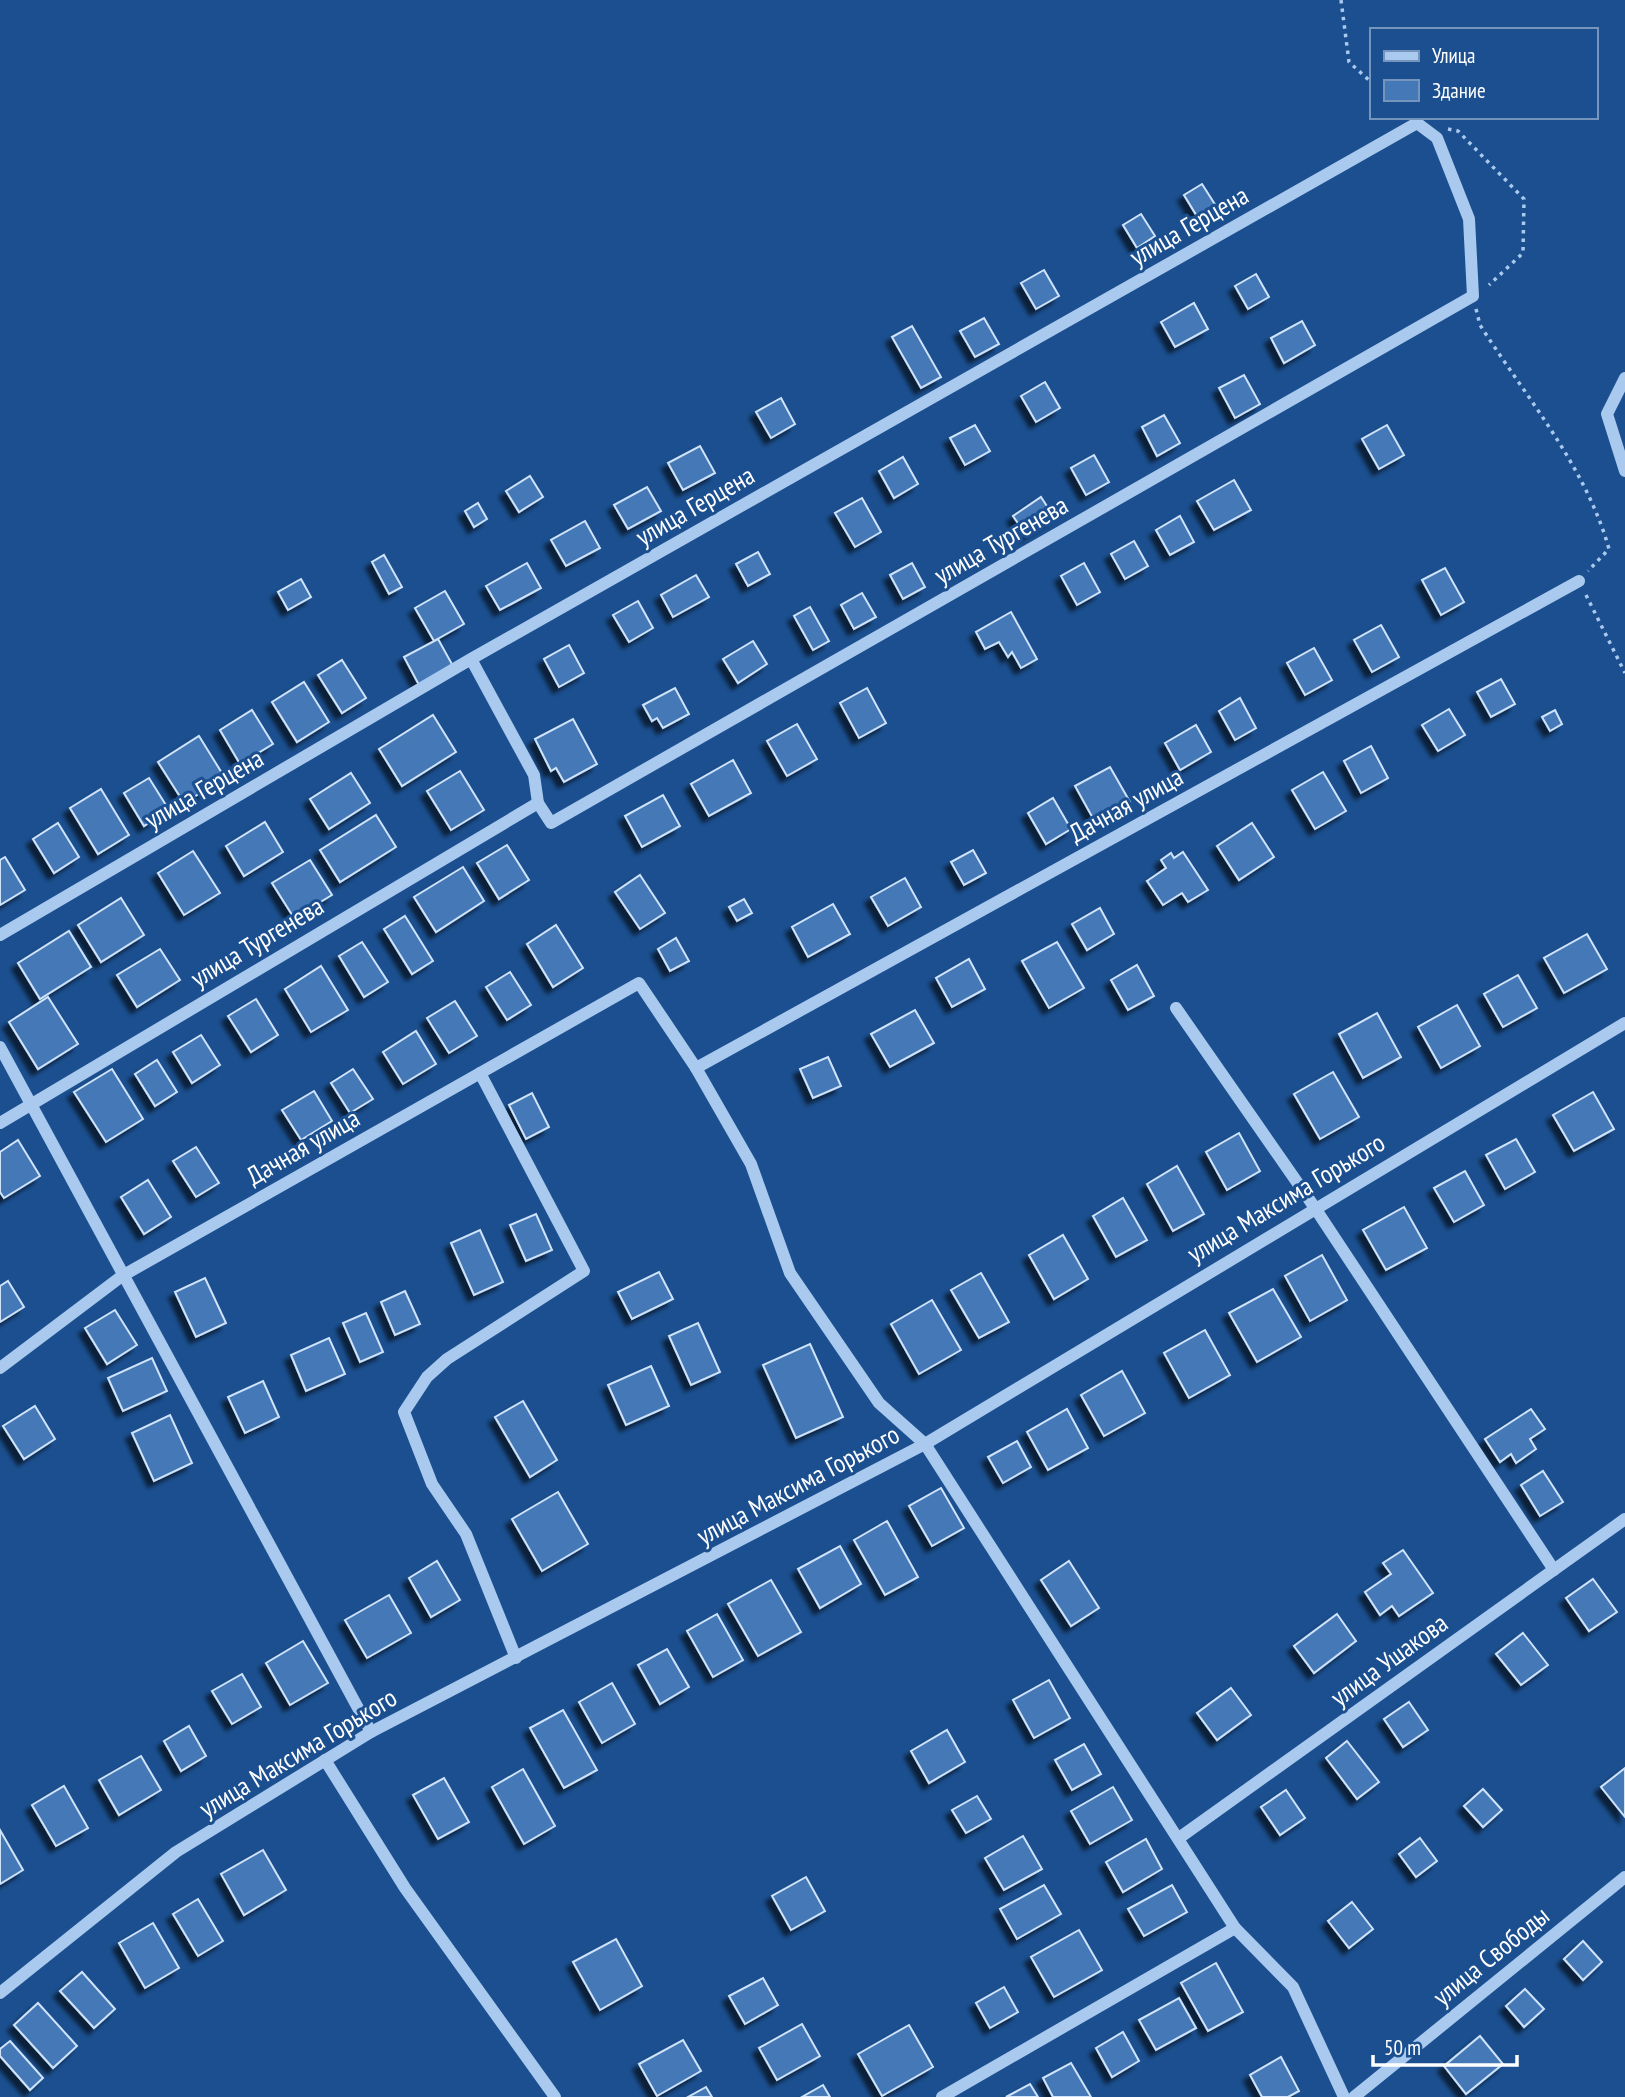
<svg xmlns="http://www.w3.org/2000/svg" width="1625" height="2097" font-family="'PT Sans Narrow',sans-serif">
<defs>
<filter id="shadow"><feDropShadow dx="-6" dy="6" stdDeviation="2" flood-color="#0009"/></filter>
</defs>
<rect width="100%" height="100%" fill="#1b4f8f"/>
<g fill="#4478b7" stroke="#cfe3fa" stroke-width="2" filter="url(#shadow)">
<polygon points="1202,184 1216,206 1198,218 1184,195"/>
<polygon points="1141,214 1155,236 1137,248 1123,225"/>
<polygon points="1044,270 1059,296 1036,309 1021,283"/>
<polygon points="1256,274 1269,297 1248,309 1235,286"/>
<polygon points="1194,303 1208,329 1175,347 1161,322"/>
<polygon points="984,318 999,344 975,357 960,331"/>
<polygon points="1302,321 1315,345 1284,363 1271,338"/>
<polygon points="912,326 941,377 921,388 892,337"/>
<polygon points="1244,375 1260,404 1235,418 1219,388"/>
<polygon points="1045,382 1060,408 1036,422 1021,396"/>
<polygon points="781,398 795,424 771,438 756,412"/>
<polygon points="1164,415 1180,443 1157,456 1142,427"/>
<polygon points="975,425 990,451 965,465 950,438"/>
<polygon points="1387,425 1404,455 1379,469 1362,439"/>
<polygon points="700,446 715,473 683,490 668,463"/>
<polygon points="1094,455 1109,482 1086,495 1071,468"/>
<polygon points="903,457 918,484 894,498 879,471"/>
<polygon points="530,476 543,497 519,512 506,491"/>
<polygon points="1234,480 1251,510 1214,530 1197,501"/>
<polygon points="647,487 661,511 628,529 614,505"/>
<polygon points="1041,497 1054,517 1026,535 1013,516"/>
<polygon points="862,498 881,532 855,547 835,513"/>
<polygon points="478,503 487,519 474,527 465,511"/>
<polygon points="1180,516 1194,542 1170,555 1156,530"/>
<polygon points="585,521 600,548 566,566 551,540"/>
<polygon points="1134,541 1148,566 1125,579 1111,554"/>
<polygon points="758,552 770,574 748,586 736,564"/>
<polygon points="384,555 402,587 389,594 372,562"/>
<polygon points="527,563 541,588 500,610 486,586"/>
<polygon points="912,563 925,587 903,599 890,575"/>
<polygon points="1084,563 1100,592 1077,605 1061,576"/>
<polygon points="1445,568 1464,602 1441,615 1422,580"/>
<polygon points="696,575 709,597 673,617 661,595"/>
<polygon points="301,579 311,597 288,610 278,592"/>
<polygon points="445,591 464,624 434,641 415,608"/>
<polygon points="862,593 876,617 854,629 841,605"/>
<polygon points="638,601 653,628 629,642 613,615"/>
<polygon points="810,607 829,641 813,650 794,616"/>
<polygon points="1011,612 1037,659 1021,668 1012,652 1008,657 999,642 985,649 976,632"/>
<polygon points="1381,625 1399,657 1372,672 1354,640"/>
<polygon points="438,639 453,666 419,685 404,657"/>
<polygon points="753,641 767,664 738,683 723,659"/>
<polygon points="569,645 584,673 559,687 544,659"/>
<polygon points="1314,648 1332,680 1305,695 1287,663"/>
<polygon points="342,660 366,698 342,713 318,675"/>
<polygon points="1501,679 1515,704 1491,717 1477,692"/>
<polygon points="304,682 329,722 297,742 272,702"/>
<polygon points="675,688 689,714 663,728 657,718 652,721 643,705"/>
<polygon points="867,688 886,723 859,738 840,703"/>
<polygon points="1240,698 1256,728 1235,740 1219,711"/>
<polygon points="1449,709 1465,735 1438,751 1422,725"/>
<polygon points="252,710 273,744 240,764 220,730"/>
<polygon points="1555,710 1562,724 1550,731 1542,717"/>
<polygon points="433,715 456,752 402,786 379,749"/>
<polygon points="573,719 597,764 564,782 556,768 551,771 535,739"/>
<polygon points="797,724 817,759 787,776 767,741"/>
<polygon points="1196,725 1211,752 1180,770 1165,743"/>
<polygon points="199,736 225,778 184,803 158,762"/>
<polygon points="1371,746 1388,778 1361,793 1344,761"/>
<polygon points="733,760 751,793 709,816 691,784"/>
<polygon points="1110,767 1130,802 1095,822 1075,786"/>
<polygon points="460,771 484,810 451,830 427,791"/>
<polygon points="1323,772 1346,811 1315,829 1292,790"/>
<polygon points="351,773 370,803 329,829 310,799"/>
<polygon points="149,778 169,810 144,826 124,793"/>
<polygon points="101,789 129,835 98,854 70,808"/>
<polygon points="663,795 680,826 642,847 625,816"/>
<polygon points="1053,798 1071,829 1046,844 1028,813"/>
<polygon points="376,815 396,847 340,882 320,850"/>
<polygon points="265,822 283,852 244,876 226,846"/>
<polygon points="58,823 79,857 54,873 33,839"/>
<polygon points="1252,823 1274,857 1239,880 1217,846"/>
<polygon points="507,845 529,880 499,899 477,863"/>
<polygon points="973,850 986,873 964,885 951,862"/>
<polygon points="193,851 220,893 184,915 158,873"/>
<polygon points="1183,852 1208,890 1188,902 1182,893 1163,905 1147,881 1166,868 1161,860 1171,853 1174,858"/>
<polygon points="5,857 25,890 0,905 0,860"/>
<polygon points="310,860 332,895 294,918 272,883"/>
<polygon points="463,867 484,901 436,932 414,897"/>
<polygon points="640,875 665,913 640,929 615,892"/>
<polygon points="905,878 921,907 888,926 871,897"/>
<polygon points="121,898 144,935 101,962 78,925"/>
<polygon points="744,899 752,913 737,921 729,907"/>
<polygon points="833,904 850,934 808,957 792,927"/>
<polygon points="1100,908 1114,934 1087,950 1072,924"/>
<polygon points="405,916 433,961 412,974 384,929"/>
<polygon points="556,925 583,968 553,987 527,944"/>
<polygon points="69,931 91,967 40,999 18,963"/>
<polygon points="1587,934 1607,969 1564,993 1544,958"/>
<polygon points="676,938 689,961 670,971 658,949"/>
<polygon points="362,942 388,982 364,997 339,956"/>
<polygon points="1057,942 1084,988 1049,1008 1022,961"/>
<polygon points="160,949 180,980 137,1007 117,975"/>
<polygon points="969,959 985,989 952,1007 936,978"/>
<polygon points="1137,965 1154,996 1128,1010 1111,980"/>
<polygon points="321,966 348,1010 311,1032 285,989"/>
<polygon points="510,972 531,1005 507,1020 486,987"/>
<polygon points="1518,975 1537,1008 1503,1027 1484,994"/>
<polygon points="48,997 78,1044 38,1069 9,1022"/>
<polygon points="256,999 278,1035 251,1052 228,1016"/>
<polygon points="455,1001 477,1036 449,1053 427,1018"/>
<polygon points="1457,1005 1480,1046 1441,1068 1418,1027"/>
<polygon points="915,1010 934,1043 890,1067 871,1034"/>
<polygon points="1377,1013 1401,1057 1363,1078 1339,1034"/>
<polygon points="416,1031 436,1064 403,1084 383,1052"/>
<polygon points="201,1035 220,1065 192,1083 173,1052"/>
<polygon points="828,1057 841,1086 813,1098 800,1069"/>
<polygon points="157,1060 177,1092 155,1106 135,1074"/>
<polygon points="112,1069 143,1119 106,1142 74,1092"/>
<polygon points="353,1069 373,1099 350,1113 331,1083"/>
<polygon points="1333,1072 1359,1117 1320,1139 1294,1094"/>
<polygon points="314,1091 332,1121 301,1140 282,1110"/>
<polygon points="1593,1092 1614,1129 1574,1151 1553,1115"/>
<polygon points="532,1093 549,1127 526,1139 509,1105"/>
<polygon points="1239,1133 1260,1171 1227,1190 1206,1152"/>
<polygon points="1516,1139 1535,1172 1505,1189 1486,1155"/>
<polygon points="18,1140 40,1176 4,1198 0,1192 0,1152"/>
<polygon points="196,1147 219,1183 196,1197 173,1161"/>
<polygon points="1177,1166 1204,1214 1173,1231 1147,1184"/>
<polygon points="1465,1171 1484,1205 1454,1222 1434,1188"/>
<polygon points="148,1180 171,1217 144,1234 121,1197"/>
<polygon points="1123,1198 1147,1240 1116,1257 1093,1216"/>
<polygon points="1404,1207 1427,1248 1386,1270 1363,1230"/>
<polygon points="536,1214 552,1250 526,1261 510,1225"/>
<polygon points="480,1230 503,1282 474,1295 451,1243"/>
<polygon points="1063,1235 1088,1279 1054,1299 1029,1255"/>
<polygon points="1322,1255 1347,1300 1310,1321 1285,1276"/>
<polygon points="659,1272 673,1299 632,1319 618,1292"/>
<polygon points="981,1273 1009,1322 979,1338 951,1290"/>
<polygon points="205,1278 226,1323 196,1337 175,1292"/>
<polygon points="8,1281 24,1307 0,1322 0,1286"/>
<polygon points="1273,1289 1301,1337 1257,1362 1229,1313"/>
<polygon points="405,1291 420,1324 395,1335 381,1302"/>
<polygon points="932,1300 961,1350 919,1374 891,1324"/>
<polygon points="115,1310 137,1345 107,1364 85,1328"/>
<polygon points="366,1313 383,1352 360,1362 343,1323"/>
<polygon points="698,1323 720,1372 691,1385 669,1336"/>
<polygon points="1205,1330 1230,1375 1189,1398 1164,1353"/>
<polygon points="329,1338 345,1374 306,1391 291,1355"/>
<polygon points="810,1344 843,1417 796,1438 763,1365"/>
<polygon points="152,1358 167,1391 123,1411 108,1378"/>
<polygon points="651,1366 669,1406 626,1425 608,1385"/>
<polygon points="1122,1371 1145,1413 1104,1436 1081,1395"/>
<polygon points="263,1381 279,1417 245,1433 228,1397"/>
<polygon points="523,1401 557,1460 530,1477 495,1417"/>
<polygon points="35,1406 55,1439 24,1459 3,1426"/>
<polygon points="1067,1409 1088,1448 1048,1470 1027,1432"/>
<polygon points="1531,1409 1545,1429 1530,1439 1536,1449 1516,1463 1511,1454 1500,1462 1485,1439"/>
<polygon points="170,1415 192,1463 154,1481 132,1433"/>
<polygon points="1017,1441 1031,1467 1003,1483 988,1457"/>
<polygon points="1543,1471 1563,1502 1540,1516 1521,1485"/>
<polygon points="941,1488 964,1528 932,1546 909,1506"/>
<polygon points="558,1492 588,1544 542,1571 512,1519"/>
<polygon points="887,1521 918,1577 885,1595 854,1540"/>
<polygon points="840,1546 861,1584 820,1608 798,1569"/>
<polygon points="1403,1550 1433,1593 1399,1616 1392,1606 1380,1615 1365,1592 1391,1574 1383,1563"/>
<polygon points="437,1561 460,1600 431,1617 409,1578"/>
<polygon points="1069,1561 1099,1608 1071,1626 1041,1580"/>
<polygon points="1593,1579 1617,1612 1589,1631 1566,1598"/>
<polygon points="771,1580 801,1632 758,1656 728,1604"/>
<polygon points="389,1595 411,1633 367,1658 345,1620"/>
<polygon points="717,1614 743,1660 713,1677 687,1631"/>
<polygon points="1337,1614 1356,1641 1314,1673 1294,1646"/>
<polygon points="1523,1633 1548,1665 1521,1685 1496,1654"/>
<polygon points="303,1641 328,1683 290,1705 266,1663"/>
<polygon points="667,1649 689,1687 660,1704 638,1665"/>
<polygon points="242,1674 261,1707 232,1724 212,1691"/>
<polygon points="1049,1680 1070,1718 1034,1738 1013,1700"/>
<polygon points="612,1683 635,1724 602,1743 579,1702"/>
<polygon points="1231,1688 1251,1715 1217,1740 1197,1713"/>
<polygon points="1409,1702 1428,1730 1403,1747 1384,1719"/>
<polygon points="563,1710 597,1770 564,1788 530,1728"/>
<polygon points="189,1726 206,1756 181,1771 164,1741"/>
<polygon points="947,1730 965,1762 929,1783 911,1751"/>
<polygon points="1347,1741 1379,1782 1357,1799 1326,1758"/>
<polygon points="1084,1744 1101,1774 1072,1790 1055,1760"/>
<polygon points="141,1756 161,1790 119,1815 99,1780"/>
<polygon points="1625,1768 1625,1817 1601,1787"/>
<polygon points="523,1769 555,1826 524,1844 492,1787"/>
<polygon points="444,1778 469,1822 438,1839 413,1795"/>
<polygon points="64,1786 88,1828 56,1846 32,1805"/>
<polygon points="1113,1787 1132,1820 1090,1844 1071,1811"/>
<polygon points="1483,1789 1502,1810 1483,1827 1464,1806"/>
<polygon points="1286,1790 1305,1818 1280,1835 1261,1807"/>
<polygon points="977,1796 991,1819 966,1833 952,1810"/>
<polygon points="0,1830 23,1870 0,1884"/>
<polygon points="1023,1836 1042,1869 1004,1890 985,1858"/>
<polygon points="1420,1838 1437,1861 1416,1877 1399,1854"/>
<polygon points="1146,1839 1162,1869 1123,1892 1106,1862"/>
<polygon points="263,1850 286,1890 244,1915 221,1874"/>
<polygon points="806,1877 825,1911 791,1930 772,1896"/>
<polygon points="1044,1885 1061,1914 1017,1939 1000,1909"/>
<polygon points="1172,1885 1187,1912 1144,1936 1128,1909"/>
<polygon points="198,1899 223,1941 198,1956 173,1914"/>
<polygon points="1352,1902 1373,1929 1349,1948 1328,1921"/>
<polygon points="153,1923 179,1968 145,1988 119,1943"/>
<polygon points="1079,1930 1102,1970 1054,1997 1031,1957"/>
<polygon points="616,1939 642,1986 600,2010 573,1962"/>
<polygon points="1583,1941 1602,1962 1583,1980 1564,1959"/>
<polygon points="1216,1963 1243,2012 1208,2031 1181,1983"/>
<polygon points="82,1972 115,2009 94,2028 60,1991"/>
<polygon points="763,1978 778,2005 745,2024 729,1996"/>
<polygon points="1004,1987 1018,2012 990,2028 976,2003"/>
<polygon points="1525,1989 1544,2009 1524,2027 1506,2006"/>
<polygon points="1179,1998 1196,2028 1156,2050 1139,2020"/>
<polygon points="38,2003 77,2046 53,2068 14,2025"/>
<polygon points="802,2024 820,2056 777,2080 759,2048"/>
<polygon points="909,2025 933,2067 882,2096 858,2054"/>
<polygon points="1123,2032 1139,2061 1112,2077 1096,2048"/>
<polygon points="1480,2036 1503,2064 1466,2094 1444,2066"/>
<polygon points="683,2040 701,2071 657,2096 639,2064"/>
<polygon points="10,2041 43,2078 30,2090 0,2056 0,2049"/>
<polygon points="1281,2057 1299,2091 1288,2097 1262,2097 1250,2075"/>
<polygon points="1071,2063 1091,2097 1053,2097 1043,2078"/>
<polygon points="1030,2084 1038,2097 1006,2097"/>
<polygon points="823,2085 830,2097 802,2097"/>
<polygon points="706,2087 712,2097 688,2097"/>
</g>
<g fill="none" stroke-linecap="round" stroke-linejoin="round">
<g stroke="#a9c9ee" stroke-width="3.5" stroke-dasharray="3.5 5" stroke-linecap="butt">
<polyline points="1341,0 1349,62 1371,82"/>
<polyline points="1448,129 1458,131 1524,199 1523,253 1489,285"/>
<path d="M1476,309L1480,325C1526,397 1586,467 1609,549L1588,571"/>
<polyline points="1586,595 1625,673"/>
</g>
<g stroke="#a9c9ee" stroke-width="12">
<polyline points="1625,378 1607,414 1625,471"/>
<polyline points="0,935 471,659 1417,123 1437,138 1469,219 1473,296 551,823 538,803 534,775 471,659"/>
<polyline points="1176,1008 1315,1208 1554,1570"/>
<polyline points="0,1047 371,1732"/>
<polyline points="696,1068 1579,581"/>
<polyline points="480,1073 584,1271 447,1359 427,1377 404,1412 432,1484 466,1534 516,1658"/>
<polyline points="0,1123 538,803"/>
<polyline points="0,1368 122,1276 639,983 696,1068 751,1164 790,1273 879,1403 925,1444 1235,1928 1293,1987 1344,2097"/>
<polyline points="325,1760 405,1888 555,2097"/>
<polyline points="1179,1838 1625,1519"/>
<polyline points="0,1993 176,1852 371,1732 925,1444 1625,1023"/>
<polyline points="942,2097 1235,1928"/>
<polyline points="1354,2097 1625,1877"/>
</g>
</g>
<g text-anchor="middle" stroke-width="6" stroke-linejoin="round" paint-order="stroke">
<g font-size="26" fill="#fff" stroke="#1b4f8f">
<text transform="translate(1189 226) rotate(-30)" y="9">улица Герцена</text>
<text transform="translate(695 506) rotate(-30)" y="9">улица Герцена</text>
<text transform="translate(1001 540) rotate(-30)" y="9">улица Тургенева</text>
<text transform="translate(204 789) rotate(-30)" y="9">улица Герцена</text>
<text transform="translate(1126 805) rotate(-29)" y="9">Дачная улица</text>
<text transform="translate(257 942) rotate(-31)" y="9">улица Тургенева</text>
<text transform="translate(303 1147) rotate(-30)" y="9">Дачная улица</text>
<text transform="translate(1286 1198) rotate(-31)" y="9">улица Максима Горького</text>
<text transform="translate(798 1485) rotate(-28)" y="9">улица Максима Горького</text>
<text transform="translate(1389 1660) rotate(-36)" y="9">улица Ушакова</text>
<text transform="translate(298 1753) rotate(-31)" y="9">улица Максима Горького</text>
<text transform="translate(1491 1956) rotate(-39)" y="9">улица Свободы</text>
</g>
</g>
<rect x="1370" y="28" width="228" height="91" fill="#1b4f8f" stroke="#7695bc" stroke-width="2"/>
<rect x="1384" y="51" width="35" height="10" fill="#a9c9ee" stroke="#7695bc" stroke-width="2"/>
<text x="1432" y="63" font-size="21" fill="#ffffff">Улица</text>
<rect x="1384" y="80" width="35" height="21" fill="#4478b7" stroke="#7695bc" stroke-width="2"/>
<text x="1432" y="98" font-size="21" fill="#ffffff">Здание</text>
<path d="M1373 2055v10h144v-10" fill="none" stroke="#ffffff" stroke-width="3.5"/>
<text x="1384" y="2055" font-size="21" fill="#ffffff" stroke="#1b4f8f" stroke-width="5" paint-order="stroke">50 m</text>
</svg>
